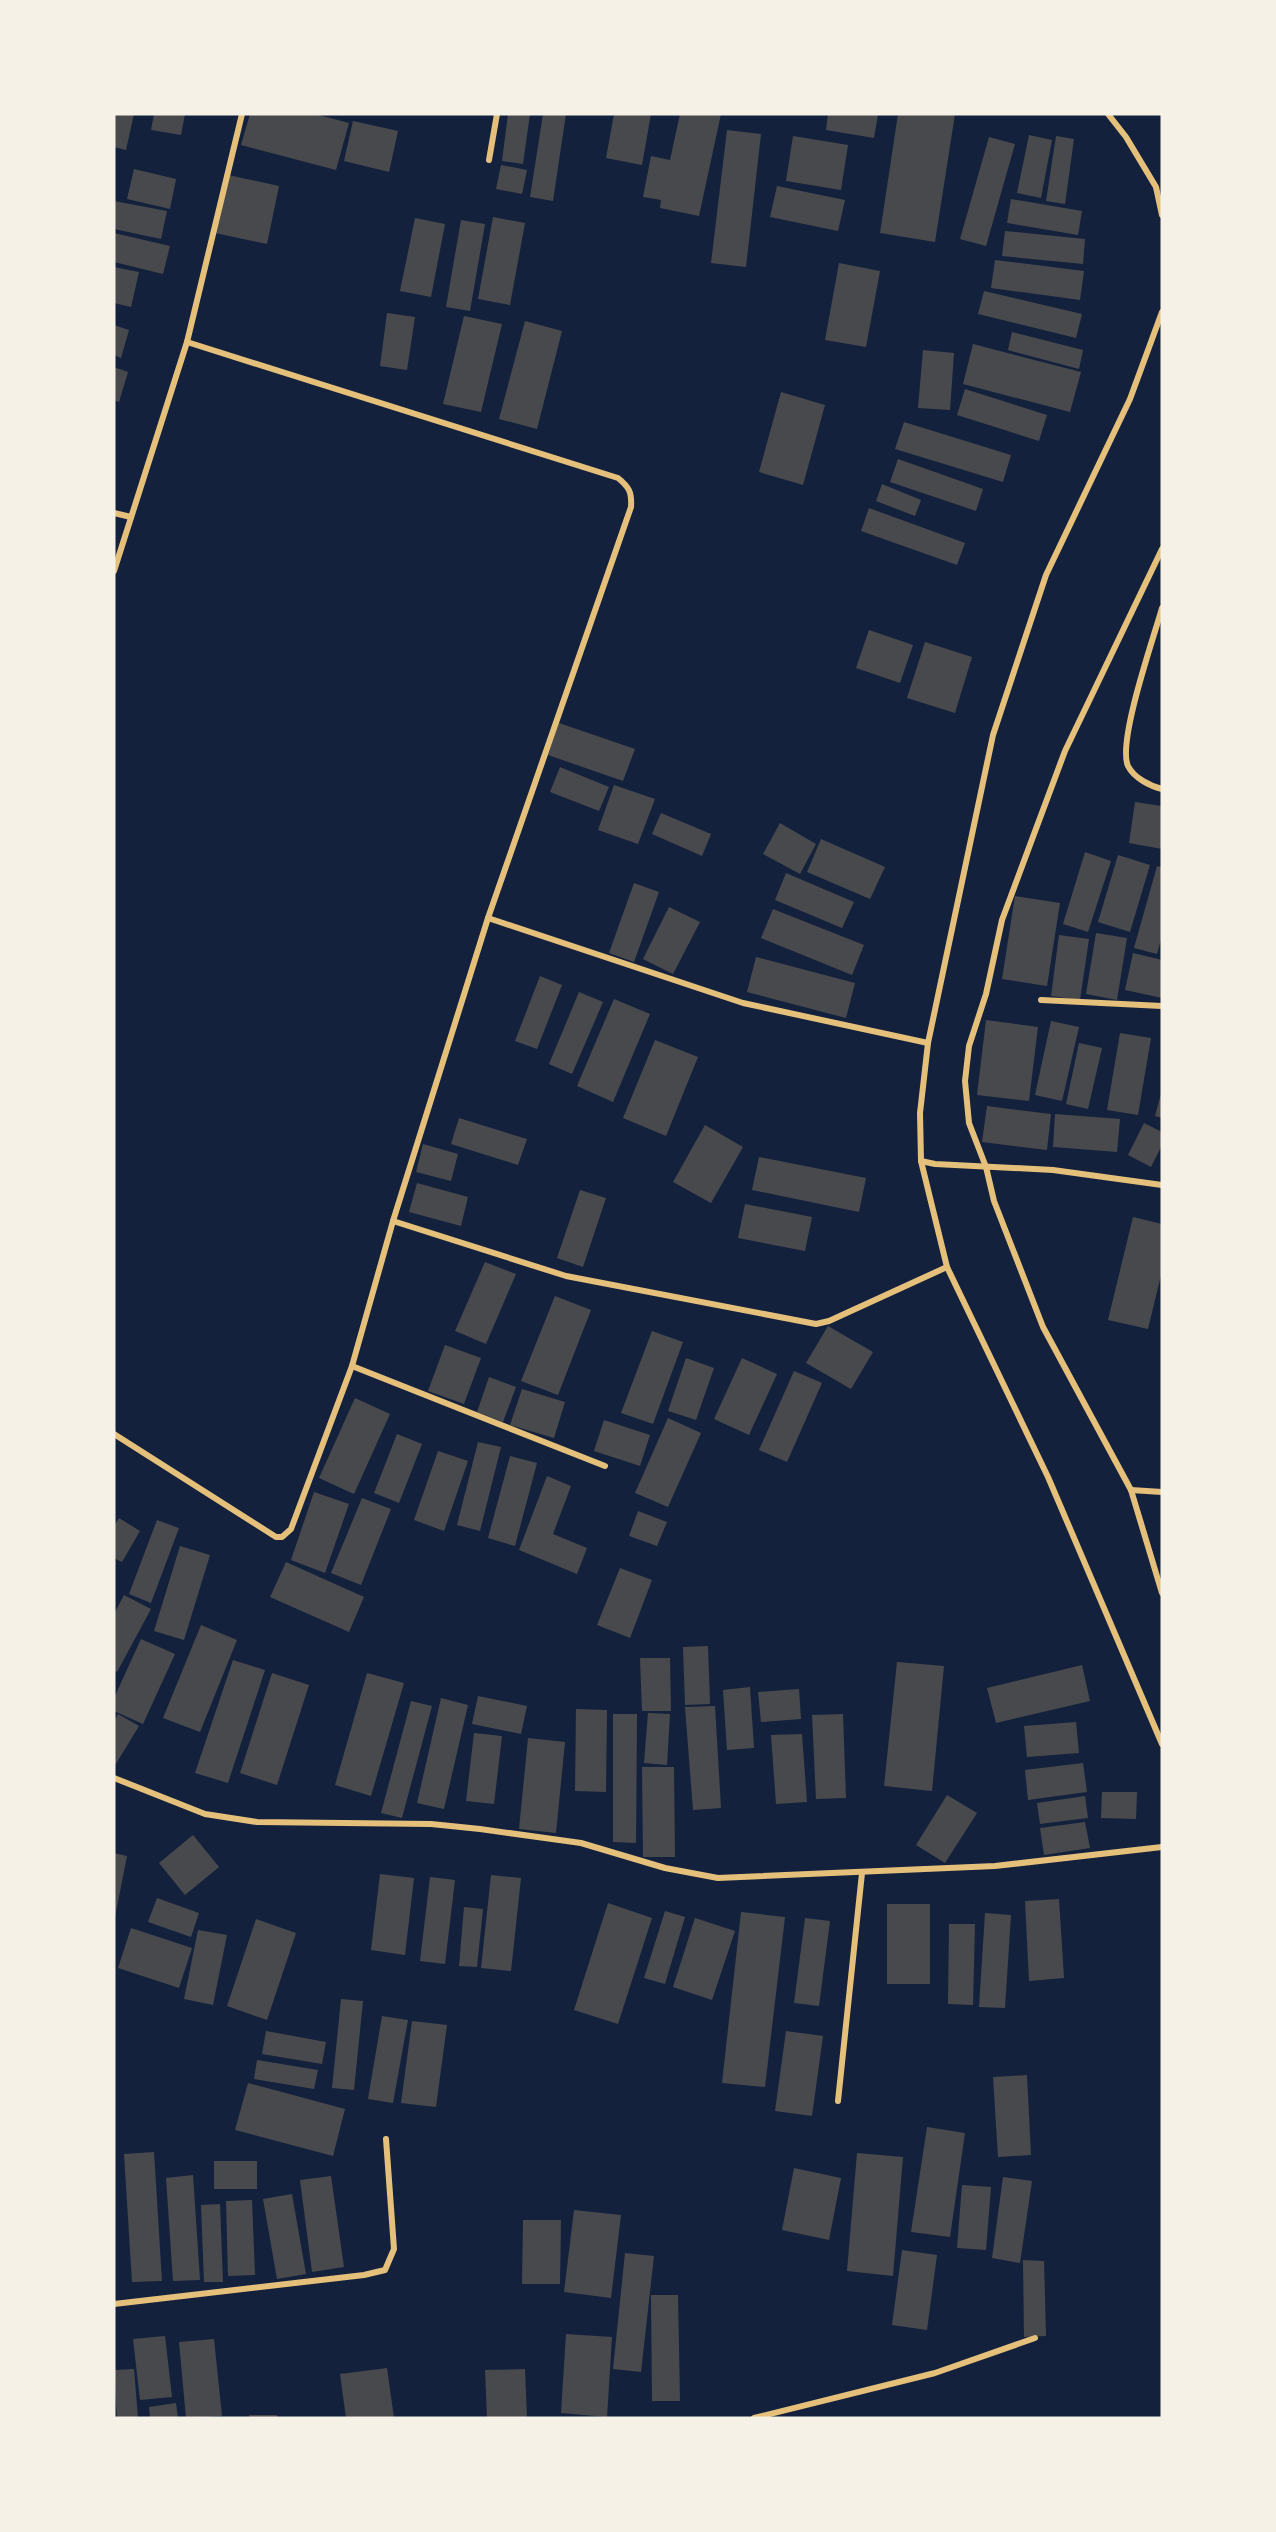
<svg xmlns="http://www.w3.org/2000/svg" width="1276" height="2532" font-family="'Golos Text',sans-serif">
<rect width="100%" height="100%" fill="#14213d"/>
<g fill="#48494c">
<polygon points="114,114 134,114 126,150 114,147"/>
<polygon points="154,114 185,114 181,135 151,130"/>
<polygon points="250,114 315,114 349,123 336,170 241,145"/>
<polygon points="508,114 530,114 523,164 502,161"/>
<polygon points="543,114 566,114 553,201 530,197"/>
<polygon points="614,114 651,114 642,165 606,158"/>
<polygon points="680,114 721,114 699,216 660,208 661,200 643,197 651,156 670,160"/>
<polygon points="828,114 878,114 874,138 826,130"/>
<polygon points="898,114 955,114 935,242 880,233"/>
<polygon points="353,121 398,131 389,172 344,161"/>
<polygon points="727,130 761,134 746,267 711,263"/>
<polygon points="1029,135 1052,140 1041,198 1017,193"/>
<polygon points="793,136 848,145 841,190 786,181"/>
<polygon points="1056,136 1074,139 1065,204 1046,201"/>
<polygon points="989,137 1015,144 986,246 960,239"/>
<polygon points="501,165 527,170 522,194 496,189"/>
<polygon points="134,169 176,179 170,209 127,199"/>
<polygon points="228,175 279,186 267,244 215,233"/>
<polygon points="777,186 845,200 838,231 770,217"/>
<polygon points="1011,199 1082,211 1078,235 1007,223"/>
<polygon points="114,201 167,211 161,239 114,229"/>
<polygon points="493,217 525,223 510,305 478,299"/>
<polygon points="415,218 445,224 431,297 400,291"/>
<polygon points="461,220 485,224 470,311 446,307"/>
<polygon points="1005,231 1085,239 1083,264 1002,256"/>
<polygon points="114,233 170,246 163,274 114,262"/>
<polygon points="995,260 1084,271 1080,300 991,288"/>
<polygon points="839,263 880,271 866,347 825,340"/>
<polygon points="114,267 139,272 131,307 114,303"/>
<polygon points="984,291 1082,314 1076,338 978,314"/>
<polygon points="387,313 415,317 407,370 380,366"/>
<polygon points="464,316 502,324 481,412 443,404"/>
<polygon points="525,321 562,331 537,429 499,419"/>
<polygon points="114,325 129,330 121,358 114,355"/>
<polygon points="1012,332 1083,350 1079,369 1008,350"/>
<polygon points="973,344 1081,372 1070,412 963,384"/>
<polygon points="923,350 954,353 950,410 918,408"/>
<polygon points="114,367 128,372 119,402 114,400"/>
<polygon points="965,389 1047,415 1039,441 957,415"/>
<polygon points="781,392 825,405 803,485 759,472"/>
<polygon points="904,422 1011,455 1003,482 895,449"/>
<polygon points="898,459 983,489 976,511 890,482"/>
<polygon points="882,484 921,500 915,516 876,501"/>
<polygon points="869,508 965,543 957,565 861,531"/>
<polygon points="869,630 913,645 900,683 856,668"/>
<polygon points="925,642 972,657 955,713 907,698"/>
<polygon points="559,723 635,749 623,781 548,755"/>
<polygon points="560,767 609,787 599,811 550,792"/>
<polygon points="614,785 655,799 638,844 598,830"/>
<polygon points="1135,802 1162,806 1162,849 1129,843"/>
<polygon points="661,813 711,834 702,856 652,834"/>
<polygon points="780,823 816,844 800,874 763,854"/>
<polygon points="821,839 885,867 870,899 807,872"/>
<polygon points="1085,852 1111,861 1088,932 1063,924"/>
<polygon points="1118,855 1150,865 1130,932 1098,922"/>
<polygon points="1157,866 1162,867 1162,936 1157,954 1134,948"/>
<polygon points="786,873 854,902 842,928 775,900"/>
<polygon points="634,883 659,892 634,962 609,953"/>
<polygon points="1015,896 1060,903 1047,986 1002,979"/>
<polygon points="669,907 700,922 673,974 643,959"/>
<polygon points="773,909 864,945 852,975 761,938"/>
<polygon points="1096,933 1127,938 1117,1000 1086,994"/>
<polygon points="1059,935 1089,939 1080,1000 1051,996"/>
<polygon points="1133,953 1162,960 1162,998 1125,990"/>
<polygon points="756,957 855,983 846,1018 747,992"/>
<polygon points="540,976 562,985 537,1049 515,1041"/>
<polygon points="579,992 603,1002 572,1074 549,1064"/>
<polygon points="614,999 650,1014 613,1102 577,1086"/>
<polygon points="986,1020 1038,1027 1029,1101 977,1095"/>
<polygon points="1051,1021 1079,1027 1062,1101 1035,1095"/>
<polygon points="1120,1033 1151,1038 1138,1115 1107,1110"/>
<polygon points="655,1040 698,1057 666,1136 623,1118"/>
<polygon points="1079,1043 1102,1048 1088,1109 1066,1104"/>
<polygon points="1162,1090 1162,1118 1155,1116"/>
<polygon points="987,1106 1051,1114 1047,1150 982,1142"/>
<polygon points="1055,1114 1120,1119 1117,1152 1053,1147"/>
<polygon points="459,1118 527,1139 518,1165 451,1144"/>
<polygon points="1144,1123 1162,1132 1162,1145 1151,1167 1128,1155"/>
<polygon points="705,1125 743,1147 711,1203 673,1182"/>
<polygon points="423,1144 458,1154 451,1181 416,1172"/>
<polygon points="759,1157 866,1178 859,1212 752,1190"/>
<polygon points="417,1183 468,1197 461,1226 409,1212"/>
<polygon points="580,1190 606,1198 583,1267 557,1258"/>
<polygon points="745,1204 812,1217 805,1251 738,1238"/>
<polygon points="1133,1217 1162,1224 1162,1271 1148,1329 1108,1320"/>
<polygon points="485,1262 516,1274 486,1344 455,1331"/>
<polygon points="555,1296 591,1310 558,1395 521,1381"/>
<polygon points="828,1326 873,1352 851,1389 806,1363"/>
<polygon points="652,1331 683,1342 653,1424 621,1413"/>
<polygon points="445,1345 481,1358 464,1404 428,1391"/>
<polygon points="686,1358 714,1368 696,1420 668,1411"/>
<polygon points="742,1358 777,1374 749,1435 714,1419"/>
<polygon points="794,1371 822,1383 787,1462 759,1450"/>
<polygon points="489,1377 516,1387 503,1422 477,1412"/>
<polygon points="522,1389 565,1402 554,1438 510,1425"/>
<polygon points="355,1398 390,1414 354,1494 319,1478"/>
<polygon points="668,1418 701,1433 668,1507 635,1493"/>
<polygon points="604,1420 650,1435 640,1466 594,1451"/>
<polygon points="397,1434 422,1444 399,1503 374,1493"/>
<polygon points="478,1442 501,1447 480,1531 457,1525"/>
<polygon points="438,1451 468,1461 444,1531 414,1520"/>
<polygon points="510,1456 537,1463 515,1546 488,1538"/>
<polygon points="547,1476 571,1486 553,1534 587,1548 577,1574 519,1550"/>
<polygon points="314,1492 349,1504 325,1573 291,1560"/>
<polygon points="362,1498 391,1509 361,1585 331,1573"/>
<polygon points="638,1511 667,1522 657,1546 629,1536"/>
<polygon points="119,1518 140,1531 122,1562 114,1558 114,1526"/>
<polygon points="157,1520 179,1528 151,1603 129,1594"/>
<polygon points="180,1546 210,1555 184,1640 154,1631"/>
<polygon points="286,1562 364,1597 349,1632 270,1597"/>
<polygon points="620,1568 652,1580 630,1638 597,1625"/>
<polygon points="124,1595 151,1609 117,1672 114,1670 114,1614"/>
<polygon points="201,1625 237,1640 200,1732 163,1718"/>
<polygon points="141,1639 175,1654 143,1724 114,1711 114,1698"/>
<polygon points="708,1646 710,1704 685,1705 683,1647"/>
<polygon points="640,1658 670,1658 671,1711 642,1711"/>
<polygon points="233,1660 265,1670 228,1783 195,1773"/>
<polygon points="897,1662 944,1666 932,1791 884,1786"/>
<polygon points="1082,1665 1090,1701 996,1723 987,1688"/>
<polygon points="272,1673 309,1685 277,1785 240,1773"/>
<polygon points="367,1673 404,1683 371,1796 335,1785"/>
<polygon points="750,1687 754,1748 727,1750 723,1690"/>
<polygon points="799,1689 801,1719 761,1722 758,1692"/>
<polygon points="478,1696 527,1706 521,1734 472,1724"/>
<polygon points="441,1698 468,1705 444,1809 417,1803"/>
<polygon points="411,1701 432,1706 402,1818 381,1813"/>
<polygon points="715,1706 721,1808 693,1810 685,1707"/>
<polygon points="576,1709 607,1710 606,1792 575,1791"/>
<polygon points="648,1713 670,1714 667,1765 644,1763"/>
<polygon points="118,1714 139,1726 114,1767 114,1721"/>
<polygon points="613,1714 637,1714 636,1843 613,1842"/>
<polygon points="843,1714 846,1798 816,1799 812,1715"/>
<polygon points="1076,1722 1079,1753 1027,1757 1024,1726"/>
<polygon points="474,1733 502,1736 494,1804 466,1801"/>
<polygon points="802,1734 807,1802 776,1804 771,1735"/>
<polygon points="528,1738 565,1742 556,1833 519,1829"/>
<polygon points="1083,1763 1087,1792 1028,1800 1025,1770"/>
<polygon points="642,1767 674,1767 675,1857 643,1857"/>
<polygon points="1102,1792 1137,1792 1136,1819 1101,1818"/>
<polygon points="947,1795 977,1813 945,1863 916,1845"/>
<polygon points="1085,1796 1088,1818 1040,1824 1037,1803"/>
<polygon points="1085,1822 1090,1848 1044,1855 1040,1828"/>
<polygon points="193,1835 219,1867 185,1895 159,1863"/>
<polygon points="114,1853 127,1856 115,1917 114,1917"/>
<polygon points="380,1874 414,1878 405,1955 371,1950"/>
<polygon points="491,1875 521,1878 511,1971 481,1968"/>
<polygon points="430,1877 455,1880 445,1964 420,1961"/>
<polygon points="157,1898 199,1913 191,1937 148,1922"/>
<polygon points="1059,1899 1064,1978 1029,1981 1025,1901"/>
<polygon points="608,1903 652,1918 618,2024 574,2010"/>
<rect x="887" y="1904" width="43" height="80"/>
<polygon points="464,1907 483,1909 477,1967 459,1966"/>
<polygon points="665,1911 685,1917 665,1984 644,1978"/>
<polygon points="741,1912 785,1917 765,2087 722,2083"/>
<polygon points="985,1913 1011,1915 1005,2008 979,2007"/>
<polygon points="695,1918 735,1931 712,2000 673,1987"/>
<polygon points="805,1918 830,1921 819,2006 794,2003"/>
<polygon points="256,1919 296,1933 267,2020 227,2006"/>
<polygon points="949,1924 975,1924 973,2005 948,2004"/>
<polygon points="131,1928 192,1948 179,1988 118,1968"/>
<polygon points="198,1930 227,1935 213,2005 184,1999"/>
<polygon points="341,1999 363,2001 354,2090 332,2088"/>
<polygon points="382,2016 408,2020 393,2103 368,2099"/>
<polygon points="412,2021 447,2025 436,2107 401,2103"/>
<polygon points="266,2031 326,2042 322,2064 262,2054"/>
<polygon points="786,2031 823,2036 812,2116 775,2111"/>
<polygon points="257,2060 318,2070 314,2089 254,2079"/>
<polygon points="1027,2075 1031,2155 998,2157 993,2077"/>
<polygon points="248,2083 345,2109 333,2156 235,2130"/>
<polygon points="927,2127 965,2133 950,2237 911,2232"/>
<polygon points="154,2152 162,2281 132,2282 124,2154"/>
<polygon points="857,2153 903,2157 893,2276 847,2271"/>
<rect x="214" y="2161" width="43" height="28"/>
<polygon points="794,2168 841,2178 829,2240 782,2230"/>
<polygon points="193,2175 200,2280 173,2281 166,2178"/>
<polygon points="331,2176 344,2267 312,2272 300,2180"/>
<polygon points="1003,2177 1032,2181 1020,2263 992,2258"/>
<polygon points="962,2185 991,2187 986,2250 957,2248"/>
<polygon points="292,2194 306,2274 277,2279 263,2199"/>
<polygon points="252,2200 255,2275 228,2276 226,2201"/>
<polygon points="220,2204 223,2282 204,2282 201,2205"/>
<polygon points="574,2210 621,2215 611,2298 564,2292"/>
<polygon points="523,2220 561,2220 560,2284 522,2284"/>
<polygon points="902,2250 937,2255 927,2330 892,2325"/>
<polygon points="625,2253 654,2256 641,2372 613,2369"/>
<polygon points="1023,2260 1044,2261 1046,2336 1024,2337"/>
<polygon points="651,2295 678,2295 680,2401 652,2401"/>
<polygon points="566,2334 612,2337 607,2417 561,2413"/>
<polygon points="165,2336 172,2397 140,2400 133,2339"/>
<polygon points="214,2339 222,2416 186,2418 179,2342"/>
<polygon points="387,2368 394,2418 346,2418 340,2374"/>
<polygon points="134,2369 138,2418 117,2418 114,2370"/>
<polygon points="525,2369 527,2418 487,2418 485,2370"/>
<polygon points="176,2403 178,2418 150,2418 149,2407"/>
<rect x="249" y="2415" width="28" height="3"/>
</g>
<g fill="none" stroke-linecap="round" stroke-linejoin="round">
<g stroke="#e5c07b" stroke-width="6">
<polyline points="1108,114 1126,137 1156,187 1162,215"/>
<polyline points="489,160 497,114"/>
<polyline points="1162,312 1130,399 1046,575 993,735 928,1043 920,1113 921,1161 947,1267 1048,1477 1162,1744"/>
<polyline points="114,513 131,517"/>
<polyline points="1162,549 1065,751 1002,920 986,994 969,1046 965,1081 969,1123 986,1167 994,1201 1043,1327 1131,1490 1162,1593"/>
<polyline points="114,571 187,342 242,114"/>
<path d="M1162,608C1154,637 1117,742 1128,766C1134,778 1150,786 1162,789"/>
<polyline points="488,918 743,1003 928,1043"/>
<polyline points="1041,1000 1162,1006"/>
<polyline points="921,1161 935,1164 1053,1170 1162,1185"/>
<polyline points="393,1221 566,1276 816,1324 829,1321 947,1267"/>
<polyline points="352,1366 605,1466"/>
<path d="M114,1434L276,1537H282L291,1529L352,1366L393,1221L488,918L631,507C632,492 629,487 618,478L187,342"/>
<polyline points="1131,1490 1162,1492"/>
<polyline points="114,1778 205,1814 257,1822 431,1824 480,1829 581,1843 665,1868 718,1878 995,1866 1162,1847"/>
<polyline points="838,2101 862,1873"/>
<polyline points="114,2304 364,2275 385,2270 394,2249 386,2139"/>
<polyline points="754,2418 935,2373 1035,2338"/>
</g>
</g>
<rect width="1276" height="2532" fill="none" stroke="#f6f1e7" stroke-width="231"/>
</svg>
